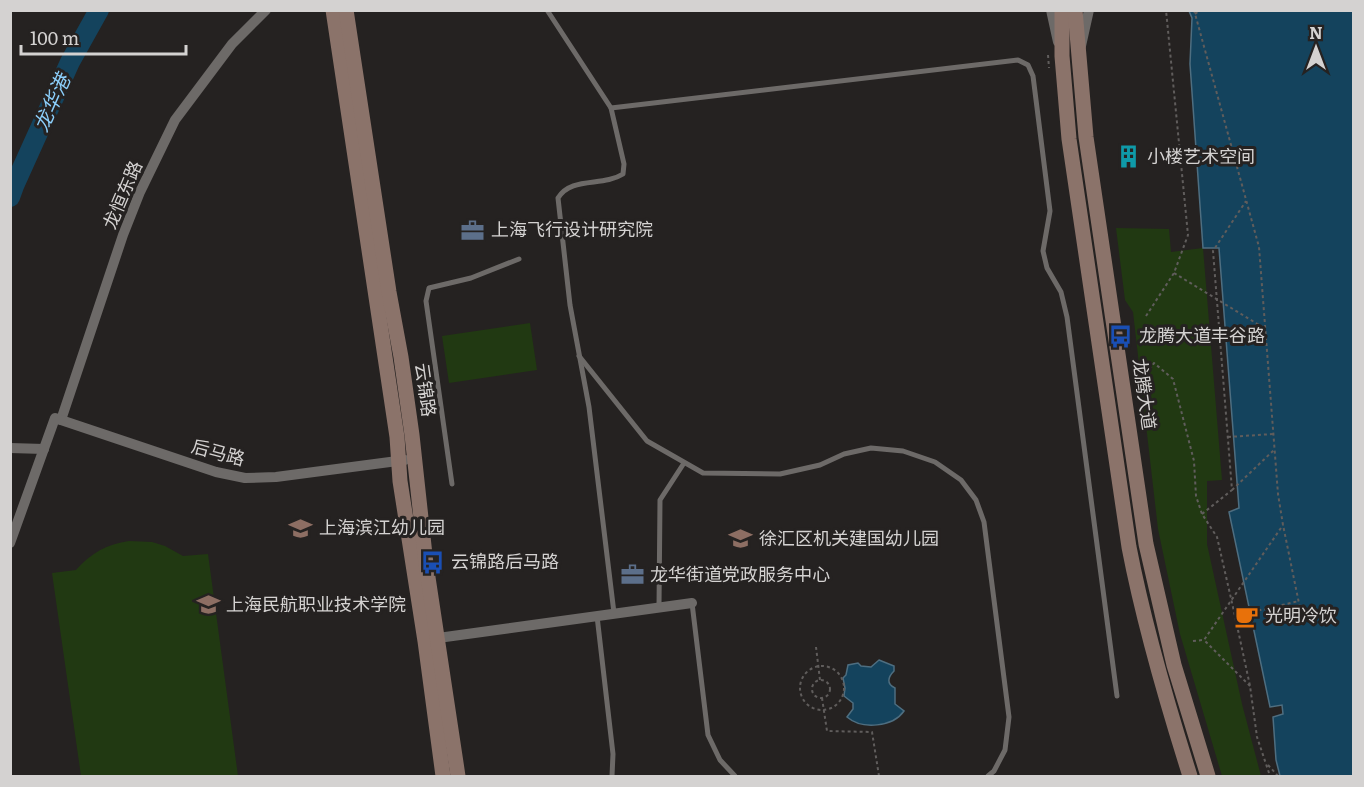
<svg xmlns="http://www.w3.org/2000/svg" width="1364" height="787" font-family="Literata,'Noto Sans SC',serif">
<rect width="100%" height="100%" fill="#252221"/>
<g fill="#213912">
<polygon points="1116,228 1169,229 1171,252 1203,248 1222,480 1207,481 1207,544 1242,704 1261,776 1222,776 1180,634 1158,529 1133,312 1125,300"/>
<polygon points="530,323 537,370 449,383 442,336"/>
<path d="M129,541L152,542L165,546L183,556L208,554L238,776H81L52,573L76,570C91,553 107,544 129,541Z"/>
</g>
<g fill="#14435d" stroke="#4e6e80" stroke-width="1.5">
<polygon points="1189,11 1353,11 1353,776 1280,776 1276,760 1273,717 1283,714 1282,705 1270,707 1229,512 1239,508 1219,248 1203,248 1190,64 1192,18"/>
<path d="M879,660L894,666V671C888,677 886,684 895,688V704L904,711C893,727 862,730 847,717L853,709V703L844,696L845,688L843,678L846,675L848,665L858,663L861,666L871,667Z"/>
</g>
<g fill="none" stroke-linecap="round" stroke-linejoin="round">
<polyline stroke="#14435d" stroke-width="20" points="10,197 14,186 70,62 99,10"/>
<g stroke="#605d5c" stroke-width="2" stroke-dasharray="3 3" stroke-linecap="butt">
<polyline points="1194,10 1259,247 1278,494 1283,525 1303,623"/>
<polyline points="1195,14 1200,10"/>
<polyline points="1048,55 1049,68"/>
<polyline points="1174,273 1264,328"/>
<polyline points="1146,316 1174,273 1188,235 1166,10"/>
<polyline points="1140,397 1140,386 1154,363 1173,379 1194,461 1196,496 1202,514 1217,537 1235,616 1250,686 1257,737 1270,776"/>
<polyline points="1228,437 1273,434"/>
<polyline points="1232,490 1275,449"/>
<polyline points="1202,514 1232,490 1213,251 1246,201"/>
<polyline points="1235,616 1299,601"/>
<polyline points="1193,641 1203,640"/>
<polyline points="816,647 820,680"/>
<circle cx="822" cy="688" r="22"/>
<circle cx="821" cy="689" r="9"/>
<polyline points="1250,686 1204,640 1283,525"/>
<polyline points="822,698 827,731 872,732 879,776"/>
<polyline points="1268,765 1278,776"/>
</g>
<g stroke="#6d6a68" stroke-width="5">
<path d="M547,10L611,108L624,164L623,174C603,187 571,176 558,198L570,305L589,407L614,613"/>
<polyline points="611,108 1018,60 1028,65 1033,76 1050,211 1043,251 1047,268 1061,292 1067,317 1117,696"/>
<polyline points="579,356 647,441 703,473 780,474 820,465 844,454 871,448 903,451 935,462 961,480 976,500 984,522 1009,717 1005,750 994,771 988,776"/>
<polyline points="452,484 426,301 429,288 471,278 519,259"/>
<polyline points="692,603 708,735 720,760 735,776"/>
<polyline points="659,607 660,500 684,463"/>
<polyline points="597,616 613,754 612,776"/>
</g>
<g stroke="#6d6a68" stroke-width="10">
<polyline points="1051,10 1058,42"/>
<polyline points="1081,46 1089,10"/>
<polyline points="61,420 123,235 140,192 175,120 232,44 266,10"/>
<polyline points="10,448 44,449"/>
<polyline points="10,543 55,418 216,472 245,478 276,477 405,460"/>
<polyline points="438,638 692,603"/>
</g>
<g stroke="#8b736a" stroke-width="15">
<polyline points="333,10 397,437 400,481 425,641 443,776"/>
<polyline points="346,10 389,292 401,357 412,435 426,564 458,776"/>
<path d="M1062,10V56L1069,139L1129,547C1144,625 1166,700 1190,776"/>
<polyline points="1075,10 1086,137 1146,544 1174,665 1208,776"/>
</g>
</g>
<defs>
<symbol id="building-bare" viewBox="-9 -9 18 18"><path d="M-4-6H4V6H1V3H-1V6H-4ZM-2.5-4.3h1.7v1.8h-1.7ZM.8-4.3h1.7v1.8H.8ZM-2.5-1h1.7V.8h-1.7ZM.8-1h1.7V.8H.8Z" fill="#0f9aa8" stroke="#252221" stroke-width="2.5" paint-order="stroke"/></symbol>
<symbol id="office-bare" viewBox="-9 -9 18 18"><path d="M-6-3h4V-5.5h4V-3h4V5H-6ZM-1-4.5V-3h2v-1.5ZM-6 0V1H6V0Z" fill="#5c6f8a" stroke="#252221" stroke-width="2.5" paint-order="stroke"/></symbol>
<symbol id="bus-bare" viewBox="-9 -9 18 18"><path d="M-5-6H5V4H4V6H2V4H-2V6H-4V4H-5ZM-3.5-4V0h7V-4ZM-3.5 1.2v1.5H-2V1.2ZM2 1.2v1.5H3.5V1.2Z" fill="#1a4fb4" stroke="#252221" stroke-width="2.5" paint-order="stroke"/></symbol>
<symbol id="school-bare" viewBox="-9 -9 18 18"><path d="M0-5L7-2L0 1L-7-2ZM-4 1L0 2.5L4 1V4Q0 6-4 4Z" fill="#8d6e63" stroke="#252221" stroke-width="2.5" paint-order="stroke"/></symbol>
<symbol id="university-bare" viewBox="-9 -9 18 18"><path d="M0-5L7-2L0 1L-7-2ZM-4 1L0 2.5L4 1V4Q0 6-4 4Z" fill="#8d6e63" stroke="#252221" stroke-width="2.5" paint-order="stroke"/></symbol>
<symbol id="cafe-bare" viewBox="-9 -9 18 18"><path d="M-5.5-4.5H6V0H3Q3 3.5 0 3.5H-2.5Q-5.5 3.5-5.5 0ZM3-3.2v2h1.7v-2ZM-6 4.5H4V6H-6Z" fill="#e8710a" stroke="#252221" stroke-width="2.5" paint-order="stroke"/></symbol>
</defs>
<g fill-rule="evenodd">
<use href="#building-bare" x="1112" y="140" width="33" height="33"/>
<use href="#office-bare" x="456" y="214" width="33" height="33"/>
<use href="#bus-bare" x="1104" y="320" width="33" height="33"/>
<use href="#school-bare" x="284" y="512" width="33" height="33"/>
<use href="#school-bare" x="724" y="522" width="33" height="33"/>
<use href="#bus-bare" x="416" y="546" width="33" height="33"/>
<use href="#office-bare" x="616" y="558" width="33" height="33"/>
<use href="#university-bare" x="192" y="588" width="33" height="33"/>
<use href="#cafe-bare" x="1230" y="600" width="33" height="33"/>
</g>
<g text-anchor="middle" stroke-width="6" stroke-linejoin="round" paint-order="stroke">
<g font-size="18" fill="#d4d2d1" stroke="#252221" text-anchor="start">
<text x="1147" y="163">小楼艺术空间</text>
<text x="491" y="236">上海飞行设计研究院</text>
<text x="1139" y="342">龙腾大道丰谷路</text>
<text x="319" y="534">上海滨江幼儿园</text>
<text x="759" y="545">徐汇区机关建国幼儿园</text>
<text x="451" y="568">云锦路后马路</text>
<text x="650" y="581">龙华街道党政服务中心</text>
<text x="226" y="611">上海民航职业技术学院</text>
<text x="1265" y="622">光明冷饮</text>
</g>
<g font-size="18" fill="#d4d2d1" stroke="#252221">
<text transform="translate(123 195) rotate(-67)" y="6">龙恒东路</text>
<text transform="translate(425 390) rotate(82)" y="6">云锦路</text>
<text transform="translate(1144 394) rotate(82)" y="6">龙腾大道</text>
<text transform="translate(218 453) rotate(15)" y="6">后马路</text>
</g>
<g font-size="20" font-style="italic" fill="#8ccffb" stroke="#252221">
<text transform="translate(52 103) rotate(-66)" y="7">龙华港</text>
</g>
</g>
<rect width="1364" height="787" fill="none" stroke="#d4d2d1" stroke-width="24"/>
<g transform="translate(1316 48)" stroke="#252221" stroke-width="4.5" paint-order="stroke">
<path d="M0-4.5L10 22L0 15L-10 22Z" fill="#d4d2d1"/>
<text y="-9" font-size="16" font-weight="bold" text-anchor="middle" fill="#d4d2d1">N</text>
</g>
<path d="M21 45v9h165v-9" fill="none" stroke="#d4d2d1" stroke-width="3"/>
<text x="30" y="45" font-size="18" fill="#d4d2d1" stroke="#252221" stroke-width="4.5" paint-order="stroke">100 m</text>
</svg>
